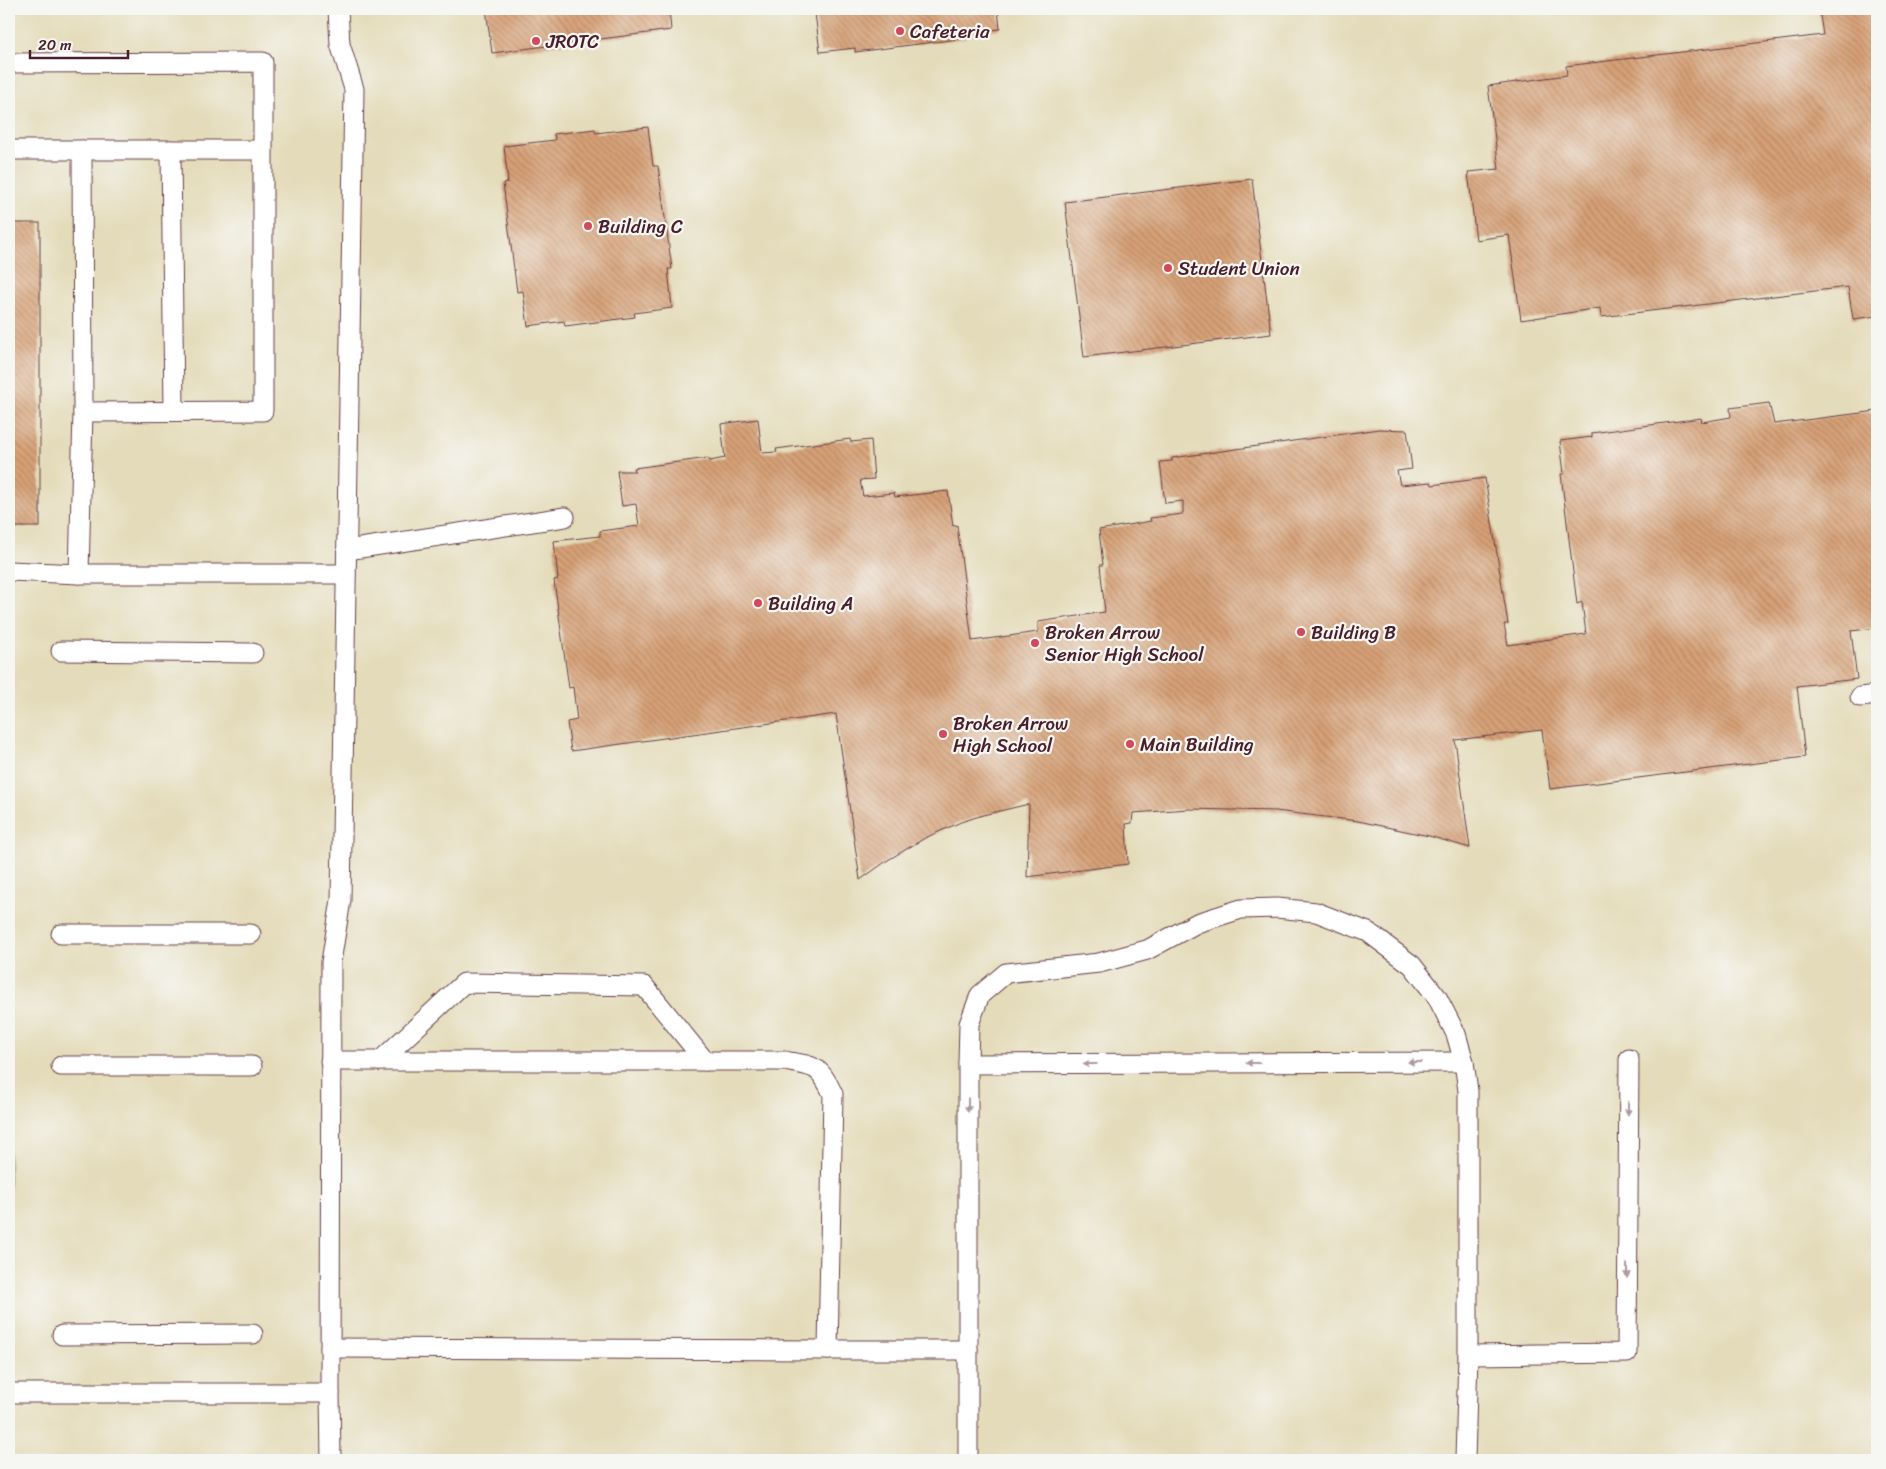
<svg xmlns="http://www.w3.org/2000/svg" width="1886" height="1469" font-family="Sriracha,sans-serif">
<defs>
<pattern id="building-back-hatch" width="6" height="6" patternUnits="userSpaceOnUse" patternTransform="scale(1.25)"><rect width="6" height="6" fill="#d7a177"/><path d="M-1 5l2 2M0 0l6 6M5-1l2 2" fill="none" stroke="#b08362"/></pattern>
</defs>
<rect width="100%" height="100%" fill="#f6f6f2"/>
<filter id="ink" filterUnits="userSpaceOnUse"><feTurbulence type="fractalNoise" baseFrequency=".02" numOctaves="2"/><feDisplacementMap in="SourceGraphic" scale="10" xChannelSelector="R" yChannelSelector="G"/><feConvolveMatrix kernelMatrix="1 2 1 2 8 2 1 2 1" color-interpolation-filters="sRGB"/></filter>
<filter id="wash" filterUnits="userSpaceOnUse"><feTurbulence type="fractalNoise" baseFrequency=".0096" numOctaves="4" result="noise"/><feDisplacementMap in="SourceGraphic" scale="20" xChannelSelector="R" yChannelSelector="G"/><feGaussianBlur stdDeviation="1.12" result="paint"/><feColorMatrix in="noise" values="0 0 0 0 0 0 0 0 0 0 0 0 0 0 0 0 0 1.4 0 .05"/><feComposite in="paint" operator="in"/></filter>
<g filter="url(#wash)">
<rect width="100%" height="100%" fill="#f4eada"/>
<rect fill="#e4dbba" x="9" y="9" width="1868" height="1451"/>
<polygon fill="#89ca81" stroke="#6a7456" points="9,674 10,674 9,1459"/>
<g id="blocks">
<g fill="url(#building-back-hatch)">
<polygon points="486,9 669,9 671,30 492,53"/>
<polygon points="809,9 998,9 1000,29 965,33 966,38 855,52 855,48 820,52 815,13 810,14"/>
<polygon points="1819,9 1877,9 1877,316 1853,319 1848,287 1601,317 1600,308 1521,320 1509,235 1476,240 1468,172 1499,169 1488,86 1567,75 1566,66 1823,35"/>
<polygon points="648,127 653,166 658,166 672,269 668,269 672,308 634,313 635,317 565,326 564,321 528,326 523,291 517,292 503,183 508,182 504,146 555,140 554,134 595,129 596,133"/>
<polygon points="1252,179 1271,334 1084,357 1065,202"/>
<rect x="9" y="223" width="31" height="304"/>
<polygon points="1769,403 1774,424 1877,411 1877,628 1851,631 1857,679 1797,686 1805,757 1550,789 1542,730 1455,740 1470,848 1429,836 1358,821 1276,811 1189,809 1133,813 1132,823 1126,824 1128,864 1027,877 1029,804 983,815 961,822 925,838 888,860 860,880 836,714 571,751 567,722 577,720 573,687 569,688 554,580 558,579 554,541 600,536 600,531 639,526 636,504 622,506 617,471 635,471 634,468 708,458 710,461 725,458 721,424 758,419 762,453 777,452 776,449 850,439 851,442 871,440 874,479 860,480 863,496 894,493 895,497 948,491 953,526 957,525 972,641 1038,632 1038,622 1105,612 1100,565 1103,565 1099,530 1151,521 1150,518 1183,514 1183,501 1165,503 1160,462 1172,461 1172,458 1379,429 1407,430 1412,469 1397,471 1400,485 1431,482 1432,485 1485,478 1508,624 1504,624 1508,645 1586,634 1582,602 1577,604 1561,474 1564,474 1560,441 1592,437 1592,433 1701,418 1702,422 1731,417 1730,408"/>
</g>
</g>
</g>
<g filter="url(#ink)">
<use href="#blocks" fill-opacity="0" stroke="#643d45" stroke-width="1"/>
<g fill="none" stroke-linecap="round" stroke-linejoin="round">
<defs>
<g id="service">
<polyline points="9,63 263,62 263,150 9,150"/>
<polyline points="82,150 83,412 263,411 263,150"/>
<polyline points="171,150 174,411"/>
<polyline points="347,550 565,517"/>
<polyline points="9,571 79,574 346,574"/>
<polyline points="79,574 83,412"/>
<polyline points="61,651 253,653"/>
<polyline points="1860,697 1877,695"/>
<polyline points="61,934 251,934"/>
<path d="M330,1061H784C815,1066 819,1065 833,1094L828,1350H968"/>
<polyline points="380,1061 464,983 644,986 705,1061"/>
<polyline points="968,1064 969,1024 980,995 1006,973 1099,963 1147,950 1197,923 1241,909 1277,908 1316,912 1368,932 1412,965 1437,997 1456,1034 1464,1062 1468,1091 1468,1355 1465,1460"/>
<polyline points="61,1066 252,1066"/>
<polyline points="62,1335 253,1334"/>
<polyline points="330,1348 828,1350"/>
<polyline points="1468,1355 1627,1353 1629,1059"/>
<polyline points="9,1393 330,1393"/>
<polyline points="331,1460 330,1393 331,962 341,900 354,89 340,44 338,9"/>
<polyline points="968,1460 968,1064 1464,1062"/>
</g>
</defs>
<use href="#service" stroke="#643d45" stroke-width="21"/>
<use href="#service" stroke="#fff" stroke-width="19"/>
</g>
<defs><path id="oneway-solid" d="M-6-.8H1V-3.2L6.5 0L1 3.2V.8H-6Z" transform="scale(1.25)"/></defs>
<g fill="#ae9aa0">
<use href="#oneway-solid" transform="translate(1415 1062) rotate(180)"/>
<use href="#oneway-solid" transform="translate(1253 1063) rotate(180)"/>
<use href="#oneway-solid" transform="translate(1090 1064) rotate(180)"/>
<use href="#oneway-solid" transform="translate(968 1105) rotate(90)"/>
<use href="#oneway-solid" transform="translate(1628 1108) rotate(91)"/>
<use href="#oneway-solid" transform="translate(1627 1271) rotate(90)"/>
</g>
</g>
<g fill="#d1495b" stroke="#f6f6f2" stroke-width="2">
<circle cx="900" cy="31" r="5"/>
<circle cx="536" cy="41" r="5"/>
<circle cx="588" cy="226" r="5"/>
<circle cx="1168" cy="268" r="5"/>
<circle cx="758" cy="603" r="5"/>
<circle cx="1301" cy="632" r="5"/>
<circle cx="1035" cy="643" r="5"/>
<circle cx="943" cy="734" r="5"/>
<circle cx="1130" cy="744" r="5"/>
</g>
<g text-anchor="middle" stroke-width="4.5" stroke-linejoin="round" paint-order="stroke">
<g font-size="19" fill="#4a1f2b" stroke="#f6f6f2" text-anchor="start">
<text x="910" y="38">Cafeteria</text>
<text x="546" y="48">JROTC</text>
<text x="598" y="233">Building C</text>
<text x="1178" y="275">Student Union</text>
<text x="768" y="610">Building A</text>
<text x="1045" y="639">Broken Arrow<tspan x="1045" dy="22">Senior High School</tspan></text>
<text x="1311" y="639">Building B</text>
<text x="953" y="730">Broken Arrow<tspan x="953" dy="22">High School</tspan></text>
<text x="1140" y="751">Main Building</text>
</g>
</g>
<rect width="1886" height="1469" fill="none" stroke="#f6f6f2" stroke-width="30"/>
<path d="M30 50v8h98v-8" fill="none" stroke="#4a1f2b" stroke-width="2.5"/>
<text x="38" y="50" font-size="15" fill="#4a1f2b" stroke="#f6f6f2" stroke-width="4" paint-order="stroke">20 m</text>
</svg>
